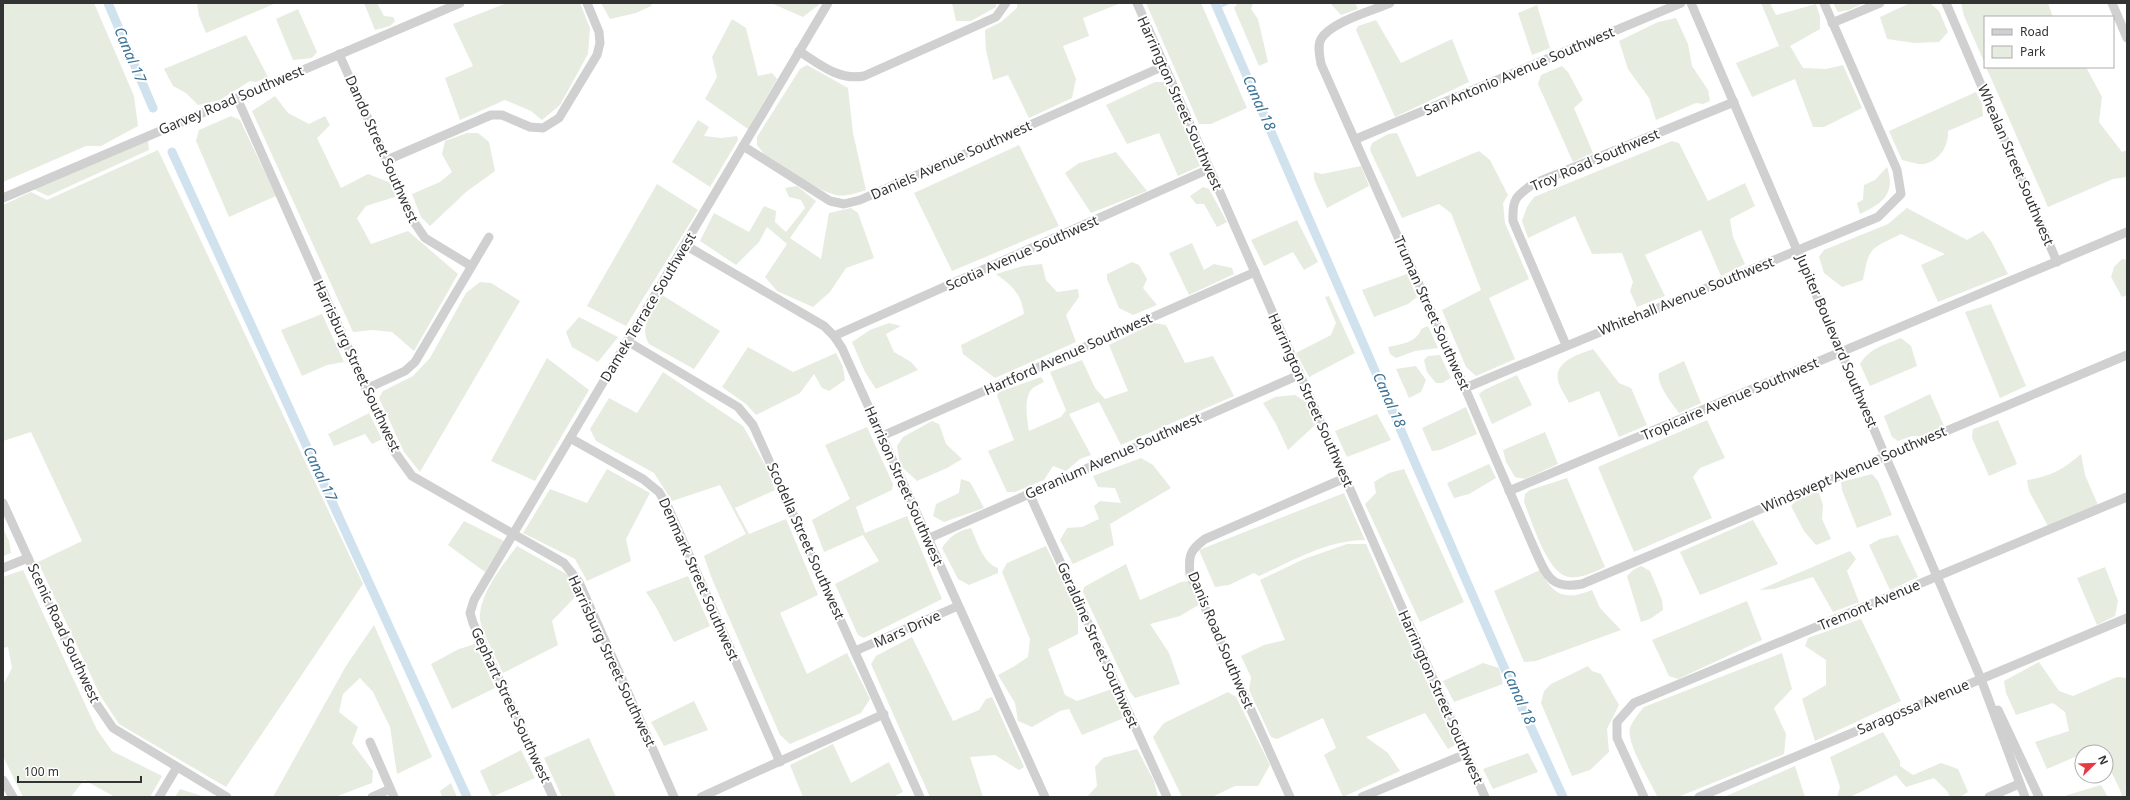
<svg xmlns="http://www.w3.org/2000/svg" width="2130" height="800" font-family="'Noto Sans',sans-serif">
<rect width="100%" height="100%" fill="#fff"/>
<g fill="#e6ecdf">
<polygon points="3,3 94,3 134,96 138,126 101,146 86,146 3,182"/>
<polygon points="197,3 276,3 206,33 199,16"/>
<polygon points="364,3 377,3 384,16 393,17 395,21 390,26 375,30"/>
<polygon points="507,3 580,3 590,28 588,54 560,105 542,120 531,111 505,100 460,120 445,78 473,66 453,24"/>
<polygon points="601,3 652,3 651,6 636,13 610,19"/>
<polygon points="771,3 821,3 803,17"/>
<polygon points="952,3 996,3 996,7 971,21 956,21"/>
<polygon points="1017,3 1121,3 1083,18 1089,36 1063,46 1076,79 1072,98 1029,118 1008,75 993,80 986,50 985,30 1001,22 1017,8"/>
<polygon points="1146,3 1201,3 1247,108 1211,124 1199,124"/>
<polygon points="1238,3 1253,3 1251,9 1258,19 1268,62 1259,66 1234,8"/>
<polygon points="1330,3 1355,3 1358,9 1341,15"/>
<polygon points="1761,3 1770,3 1776,15 1816,4 1820,17 1820,29 1790,46 1803,68 1826,69 1843,65 1862,108 1824,127 1813,127 1795,79 1752,97 1736,63 1779,46"/>
<polygon points="1833,3 1864,3 1849,10 1838,12"/>
<polygon points="1910,3 1930,3 1939,11 1948,32 1939,42 1914,43 1887,39 1880,17"/>
<polygon points="1961,3 2048,3 2053,17 1985,17 1985,64 1964,16"/>
<polygon points="1537,5 1550,48 1532,55 1518,13"/>
<polygon points="298,9 317,52 312,58 293,60 276,19"/>
<polygon points="1676,18 1688,44 1692,66 1708,90 1710,101 1703,104 1696,103 1656,120 1649,98 1628,69 1619,41 1658,22"/>
<polygon points="732,19 746,28 758,76 772,73 777,79 748,129 705,99 717,77 712,57"/>
<polygon points="1376,20 1401,63 1452,39 1469,82 1395,117 1356,30 1358,26"/>
<polygon points="246,35 268,77 256,82 250,81 220,100 198,105 186,93 173,86 164,69"/>
<path d="M807,65L848,88L853,133L866,190C857,193 845,197 836,195C815,190 783,166 764,154L757,145V137L800,69Z"/>
<polygon points="1562,66 1568,72 1583,100 1574,108 1593,153 1573,162 1538,84 1541,75"/>
<polygon points="1986,67 2086,67 2102,97 2099,122 2122,152 2127,150 2127,177 2113,179 2048,207"/>
<polygon points="1155,82 1165,82 1200,166 1178,176 1159,133 1127,144 1106,105"/>
<path d="M1976,92L1982,104L1983,116L1948,131C1949,145 1940,161 1924,164C1918,165 1908,161 1902,160L1889,131Z"/>
<polygon points="275,96 288,113 309,124 325,116 330,125 317,138 341,188 368,174 391,183 398,196 366,206 357,218 371,244 408,231 458,274 414,351 392,332 373,330 353,332 252,111"/>
<polygon points="231,116 240,120 276,196 229,217 196,141 199,130"/>
<polygon points="698,120 709,127 704,136 722,138 737,136 738,140 710,187 672,162"/>
<polygon points="467,133 478,133 489,142 495,171 466,192 430,226 421,217 412,194 440,182 452,172 442,154 445,141"/>
<polygon points="1397,133 1417,177 1479,151 1490,160 1508,195 1503,203 1505,223 1529,279 1489,298 1515,359 1476,376 1466,367 1442,310 1481,290 1451,213 1439,204 1402,218 1370,150 1372,143 1388,134"/>
<polygon points="148,140 149,150 48,196 33,189"/>
<polygon points="1672,141 1679,143 1708,201 1745,183 1755,206 1730,219 1733,237 1745,264 1721,276 1701,230 1645,255 1665,296 1637,307 1630,291 1633,282 1622,253 1592,254 1575,216 1528,238 1522,221 1527,207 1534,197"/>
<polygon points="1019,145 1059,226 952,271 914,193"/>
<polygon points="158,150 363,584 226,787 119,724 100,695 38,562 82,541 31,432 3,441 3,205 31,192 47,200"/>
<polygon points="1116,152 1147,191 1091,213 1065,173 1079,163"/>
<polygon points="1361,166 1369,186 1327,208 1314,179 1314,172 1322,174"/>
<path d="M1887,167C1896,194 1883,203 1860,214L1857,203L1863,200L1864,185L1875,180Z"/>
<polygon points="657,184 698,210 626,326 587,306"/>
<polygon points="797,186 816,201 790,238 821,259 829,213 851,208 858,213 874,258 846,268 830,292 813,307 777,291 765,277 787,244 767,227 759,242 736,265 700,241 714,213 749,232 764,206 776,211 775,222 786,232 805,208 801,200 789,197 785,188"/>
<polygon points="1203,187 1209,189 1227,222 1217,227 1204,204 1196,204 1190,196"/>
<path d="M1907,208L1967,240L1983,231L1991,241L2008,274L1938,302L1921,265L1945,254L1901,234C1871,249 1869,246 1863,280L1842,287L1824,273L1819,257L1824,250L1888,224Z"/>
<polygon points="1297,220 1318,262 1304,270 1293,252 1264,266 1251,240"/>
<polygon points="1192,243 1204,270 1214,264 1232,268 1234,274 1189,295 1169,253"/>
<polygon points="2122,259 2127,260 2127,295 2122,297 2111,277 2114,267"/>
<polygon points="1132,262 1139,265 1147,279 1143,288 1157,305 1133,315 1119,308 1107,279 1107,274"/>
<path d="M1042,264L1046,280L1057,292L1078,289L1079,297L1066,315L1076,342L995,378L963,354L961,345L1024,314C1021,293 1012,286 996,274L1023,266Z"/>
<polygon points="1407,274 1417,297 1408,304 1374,317 1362,290"/>
<polygon points="480,282 491,283 520,301 420,472 404,452 379,398 383,391 413,376 430,358 466,293"/>
<path d="M662,295L720,331L694,369L649,344C638,327 653,310 662,295Z"/>
<polygon points="1329,296 1355,353 1309,377 1296,353 1331,335 1336,323 1325,297"/>
<polygon points="1991,304 2026,386 2000,398 1965,312"/>
<polygon points="322,314 344,362 327,365 302,376 281,330"/>
<polygon points="579,317 618,337 598,362 572,347 566,332"/>
<polygon points="889,323 901,326 886,334 894,352 911,362 918,370 876,389 865,372 852,342 870,330"/>
<path d="M1154,323L1166,325L1185,363L1213,356L1234,396L1121,445L1099,402L1069,414L1091,455L1080,459L1066,471L1053,466L1044,480L1015,492H1007L988,451L1014,440L997,396L999,392L1041,377L1044,382C1040,384 1036,386 1033,388C1023,396 1027,420 1029,431L1061,417L1066,410L1050,372L1082,360L1095,388L1105,399L1128,391L1109,345Z"/>
<path d="M1428,326L1438,348L1415,351L1396,358L1390,354L1388,347C1400,344 1417,343 1421,329Z"/>
<path d="M1901,338L1911,346L1917,366L1870,386L1860,364C1870,348 1884,345 1901,338Z"/>
<polygon points="748,347 793,372 836,353 843,367 845,380 829,391 822,388 814,374 800,393 756,415 746,404 722,387"/>
<path d="M1593,349L1619,383L1631,388L1647,425L1619,437L1599,391L1569,403C1566,396 1559,387 1558,380C1554,361 1580,354 1593,349Z"/>
<polygon points="1440,355 1451,378 1442,383 1436,383 1427,372 1424,360 1428,356"/>
<polygon points="547,358 589,390 535,481 491,461"/>
<path d="M1684,361L1701,403L1679,413C1672,404 1656,383 1659,373Z"/>
<polygon points="1416,366 1426,380 1421,392 1409,398 1396,369"/>
<polygon points="663,372 743,426 768,470 775,490 735,508 749,534 786,519 818,595 780,613 807,674 847,653 870,699 861,713 790,744 780,735 712,579 704,556 746,534 720,485 672,501 654,473 596,441 590,429 609,398 637,413"/>
<polygon points="1517,375 1532,405 1492,424 1479,394 1484,390"/>
<polygon points="1930,394 1944,426 1922,436 1912,436 1898,441 1892,437 1884,416"/>
<polygon points="1295,395 1308,403 1315,425 1288,450 1276,424 1263,403 1275,397"/>
<polygon points="1466,407 1477,434 1440,450 1432,451 1422,428"/>
<polygon points="369,413 382,439 372,444 365,434 334,446 328,434"/>
<polygon points="1377,414 1391,440 1347,457 1335,431"/>
<polygon points="1707,420 1725,458 1700,468 1693,477 1712,518 1634,552 1598,467"/>
<polygon points="1998,420 2017,464 1989,476 1972,438 1973,429"/>
<polygon points="932,421 939,424 946,444 962,459 947,468 917,481 900,465 897,446 903,437"/>
<polygon points="867,427 893,484 892,490 856,507 865,533 907,516 942,599 864,638 858,635 835,584 879,561 863,535 824,552 812,520 850,499 825,445"/>
<polygon points="1545,432 1558,464 1525,479 1515,477 1506,462 1503,450"/>
<path d="M2081,454L2085,475L2098,505L2048,526L2029,491L2027,480C2052,476 2062,470 2081,454Z"/>
<polygon points="1141,458 1153,465 1171,488 1110,524 1114,545 1073,564 1060,540 1067,528 1082,527 1099,519 1094,506 1100,501 1121,503 1115,488 1098,487 1093,476"/>
<polygon points="1489,464 1496,478 1469,494 1454,498 1447,483"/>
<polygon points="607,469 650,493 626,539 631,561 587,581 575,559 523,533 550,489 587,503"/>
<polygon points="1404,469 1464,602 1420,622 1365,504 1376,493 1374,482 1389,473"/>
<polygon points="1872,474 1878,481 1892,515 1857,528 1842,490 1841,482"/>
<path d="M1567,478L1605,567C1594,572 1581,579 1569,577C1547,574 1532,521 1524,502L1525,494L1530,490Z"/>
<polygon points="961,479 970,482 984,508 944,522 933,516 936,504 959,493"/>
<path d="M1344,493L1365,540C1328,540 1292,561 1259,576L1254,573L1229,585L1215,587L1199,550Z"/>
<polygon points="1813,493 1819,493 1823,505 1822,519 1831,539 1816,545 1804,531 1791,506 1797,500"/>
<polygon points="1753,520 1778,564 1700,595 1680,552"/>
<polygon points="464,521 504,541 485,572 448,545"/>
<polygon points="3,528 9,541 11,553 3,556"/>
<path d="M971,528C977,541 983,563 998,568V573L969,585L958,579L942,548C950,536 957,531 971,528Z"/>
<polygon points="1898,535 1918,577 1890,590 1869,545 1880,539"/>
<polygon points="1347,544 1366,544 1455,745 1448,749 1425,713 1366,737 1388,753 1400,771 1343,797 1324,755 1336,748 1323,718 1277,739 1271,737 1249,690 1251,677 1241,656 1264,645 1285,640 1260,580 1304,559"/>
<path d="M517,546L570,576L577,595L552,621L558,645L503,673C498,661 481,630 480,619C479,594 503,565 517,546Z"/>
<polygon points="1046,546 1078,612 1078,634 1048,649 1065,695 1077,701 1112,689 1124,718 1082,735 1069,709 1060,711 1032,727 1018,721 1015,703 998,675 1013,667 1028,657 1030,639 1002,572 1007,563"/>
<polygon points="1850,551 1856,559 1847,571 1859,602 1833,612 1813,577 1774,589 1759,590"/>
<polygon points="1126,564 1140,600 1181,582 1189,581 1200,604 1180,616 1150,624 1169,653 1180,684 1135,698 1130,692 1083,592 1084,587"/>
<polygon points="1641,566 1650,571 1662,600 1663,610 1650,619 1641,622 1627,576 1633,570"/>
<polygon points="2105,567 2118,601 2115,616 2097,625 2077,578"/>
<polygon points="23,570 97,730 112,751 162,776 150,797 115,797 84,780 71,797 24,797 22,795 3,756 3,685 12,668 8,647 3,648 3,577"/>
<path d="M1540,570C1553,596 1566,601 1592,590L1600,608L1621,630L1536,661L1524,662L1494,591Z"/>
<polygon points="688,576 710,626 674,642 656,607 646,592"/>
<polygon points="1747,601 1762,640 1678,679 1669,676 1652,640"/>
<polygon points="1861,619 1901,701 1815,741 1802,699 1826,685 1826,660 1805,646 1808,638"/>
<polygon points="374,625 432,757 397,774 390,727 373,692 360,678 343,694 339,712 358,727 352,743 373,771 372,783 335,797 273,797 346,666"/>
<polygon points="912,637 953,721 979,710 986,699 992,697 1024,767 1019,770 995,755 970,757 983,797 930,797 871,664 876,656"/>
<polygon points="475,644 495,688 452,709 431,664 459,649"/>
<path d="M1782,653L1792,689L1774,708L1786,734L1784,754L1678,797L1657,796C1650,781 1626,743 1630,728C1633,720 1639,713 1644,707Z"/>
<path d="M2039,662L2059,691L2073,696L2117,677L2127,678V797H2121L2122,795C2117,781 2106,766 2106,752H2082V754L2047,769L2035,742L2069,731L2065,712L2053,703L2016,715L2006,693L2004,681Z"/>
<polygon points="1483,663 1499,668 1503,684 1454,702 1443,681"/>
<polygon points="1588,666 1592,671 1601,674 1619,705 1607,729 1609,752 1590,770 1572,776 1541,703 1544,691 1551,684"/>
<polygon points="1228,692 1236,697 1270,765 1258,786 1235,786 1212,797 1182,797 1153,737 1164,723"/>
<polygon points="694,701 708,730 664,746 651,722"/>
<polygon points="1883,732 1900,761 1900,766 1913,775 1941,763 1958,769 1968,792 1960,797 1950,797 1947,791 1934,778 1906,787 1896,775 1850,797 1837,797 1840,787 1830,757"/>
<polygon points="589,738 616,797 562,797 544,758"/>
<polygon points="833,744 851,783 889,762 903,792 893,797 803,797 790,765"/>
<polygon points="1137,749 1154,781 1158,797 1087,797 1097,786 1095,767 1103,758"/>
<polygon points="521,750 535,778 492,797 480,771"/>
<polygon points="1528,753 1538,772 1493,789 1483,769"/>
<polygon points="1795,766 1805,797 1724,797"/>
<polygon points="451,783 457,797 442,797 440,791"/>
<polygon points="2101,785 2108,797 2061,797"/>
<polygon points="180,789 205,797 175,797"/>
</g>
<g fill="none" stroke-linecap="round" stroke-linejoin="round">
<polyline stroke="#cfe2ee" stroke-width="2.5" points="1217,8 1228,3"/>
<g stroke="#cfe2ee" stroke-width="9">
<polyline points="108,3 153,108"/>
<polyline points="1215,3 1513,688 1563,797"/>
<polyline points="172,152 467,797"/>
</g>
<g stroke="#d0d0d0" stroke-width="9">
<polyline points="1137,3 1485,797"/>
<path d="M1390,3C1371,11 1331,22 1321,39C1317,46 1320,57 1321,64L1465,388L1534,548C1546,574 1549,590 1582,584L2127,355"/>
<polyline points="1691,3 1981,679 2025,797"/>
<polyline points="1946,3 2057,262"/>
<polyline points="2112,3 2127,38"/>
<polyline points="1832,23 1880,3"/>
<path d="M799,51C819,64 839,81 864,76L996,17L1006,3"/>
<polyline points="339,54 414,222 425,238 471,266"/>
<polyline points="237,98 394,451 412,476 564,563 579,582 674,797"/>
<polyline points="1356,139 1681,3"/>
<polyline points="743,146 830,201 844,204 860,200 1164,66"/>
<polyline points="387,160 491,115 502,115 530,127 543,128 559,118 597,55 600,43 599,32 587,3"/>
<polyline points="3,198 460,3"/>
<polyline points="685,245 824,326 834,336 842,348 1045,797"/>
<polyline points="834,336 1209,169"/>
<polyline points="627,341 738,407 753,425 920,797"/>
<path d="M1566,345L1513,221C1512,199 1516,196 1533,184L1734,102"/>
<polyline points="1465,388 1878,217 1901,194 1897,170 1824,3"/>
<polyline points="366,389 405,371 415,362 489,237"/>
<polyline points="882,436 1255,272"/>
<polyline points="570,438 643,479 659,492 668,507 780,762"/>
<polyline points="1509,491 2127,232"/>
<polyline points="1029,493 1167,797"/>
<polyline points="3,503 91,696 113,728 227,797"/>
<polyline points="927,539 1299,375"/>
<polyline points="3,568 28,558"/>
<polyline points="855,651 958,606"/>
<polyline points="1998,710 2039,797"/>
<polyline points="370,742 394,797"/>
<polyline points="3,780 13,797"/>
<polyline points="159,797 177,767"/>
<polyline points="372,797 390,789"/>
<polyline points="553,797 473,623 470,613 474,600 828,3"/>
<polyline points="701,797 884,714"/>
<path d="M1290,797L1190,574C1188,556 1190,550 1205,539L1345,478"/>
<polyline points="1362,797 1466,754"/>
<polyline points="1644,797 1617,738 1617,722 1634,703 2127,497"/>
<polyline points="1699,797 2127,618"/>
<polyline points="1989,797 2019,784"/>
</g>
</g>
<g text-anchor="middle" stroke-width="4" stroke-linejoin="round" paint-order="stroke">
<g font-size="14" fill="#333" stroke="#fff">
<text transform="translate(1519 71) rotate(-23)" y="5">San Antonio Avenue Southwest</text>
<text transform="translate(231 100) rotate(-23)" y="5">Garvey Road Southwest</text>
<text transform="translate(1180 103) rotate(66)" y="5">Harrington Street Southwest</text>
<text transform="translate(382 149) rotate(66)" y="5">Dando Street Southwest</text>
<text transform="translate(951 160) rotate(-24)" y="5">Daniels Avenue Southwest</text>
<text transform="translate(1595 160) rotate(-23)" y="5">Troy Road Southwest</text>
<text transform="translate(2016 165) rotate(67)" y="5">Whealan Street Southwest</text>
<text transform="translate(1022 253) rotate(-24)" y="5">Scotia Avenue Southwest</text>
<text transform="translate(1686 296) rotate(-22)" y="5">Whitehall Avenue Southwest</text>
<text transform="translate(648 307) rotate(-59)" y="5">Damek Terrace Southwest</text>
<text transform="translate(1432 313) rotate(66)" y="5">Truman Street Southwest</text>
<text transform="translate(1837 341) rotate(67)" y="5">Jupiter Boulevard Southwest</text>
<text transform="translate(1068 354) rotate(-24)" y="5">Hartford Avenue Southwest</text>
<text transform="translate(357 366) rotate(65)" y="5">Harrisburg Street Southwest</text>
<text transform="translate(1730 399) rotate(-23)" y="5">Tropicaire Avenue Southwest</text>
<text transform="translate(1311 400) rotate(66)" y="5">Harrington Street Southwest</text>
<text transform="translate(1113 456) rotate(-24)" y="5">Geranium Avenue Southwest</text>
<text transform="translate(1854 469) rotate(-23)" y="5">Windswept Avenue Southwest</text>
<text transform="translate(904 486) rotate(66)" y="5">Harrison Street Southwest</text>
<text transform="translate(806 541) rotate(66)" y="5">Scodella Street Southwest</text>
<text transform="translate(699 579) rotate(66)" y="5">Denmark Street Southwest</text>
<text transform="translate(1869 605) rotate(-23)" y="5">Tremont Avenue</text>
<text transform="translate(907 629) rotate(-24)" y="5">Mars Drive</text>
<text transform="translate(64 633) rotate(65)" y="5">Scenic Road Southwest</text>
<text transform="translate(1221 640) rotate(67)" y="5">Danis Road Southwest</text>
<text transform="translate(1098 645) rotate(66)" y="5">Geraldine Street Southwest</text>
<text transform="translate(612 661) rotate(65)" y="5">Harrisburg Street Southwest</text>
<text transform="translate(1441 697) rotate(66)" y="5">Harrington Street Southwest</text>
<text transform="translate(511 705) rotate(65)" y="5">Gephart Street Southwest</text>
<text transform="translate(1913 707) rotate(-23)" y="5">Saragossa Avenue</text>
</g>
<g font-size="15" font-style="italic" fill="#3f7597" stroke="#fff">
<text transform="translate(130 55) rotate(67)" y="5">Canal 17</text>
<text transform="translate(1259 103) rotate(66)" y="5">Canal 18</text>
<text transform="translate(1389 400) rotate(66)" y="5">Canal 18</text>
<text transform="translate(320 474) rotate(65)" y="5">Canal 17</text>
<text transform="translate(1519 697) rotate(66)" y="5">Canal 18</text>
</g>
</g>
<rect width="2130" height="800" fill="none" stroke="#333333" stroke-width="8"/>
<rect x="1984" y="16" width="130" height="52" fill="#ffffff" stroke="#adadad"/>
<rect x="1992" y="29" width="20" height="6" fill="#d0d0d0" stroke="#adadad"/>
<text x="2020" y="36" font-size="12" fill="#333333">Road</text>
<rect x="1992" y="46" width="20" height="12" fill="#e6ecdf" stroke="#adadad"/>
<text x="2020" y="56" font-size="12" fill="#333333">Park</text>
<g transform="translate(2094 764) rotate(67)"><circle r="19" fill="#ffffff" stroke="#adadad"/>
<path d="M0-3L7 15L0 10L-7 15Z" fill="#e63946"/>
<text y="-6" font-size="11" font-weight="bold" text-anchor="middle" fill="#333333">N</text>
</g>
<path d="M18 776v6h123v-6" fill="none" stroke="#333333" stroke-width="2"/>
<text x="24" y="776" font-size="12" fill="#333333" stroke="#ffffff" stroke-width="3" paint-order="stroke">100 m</text>
</svg>
